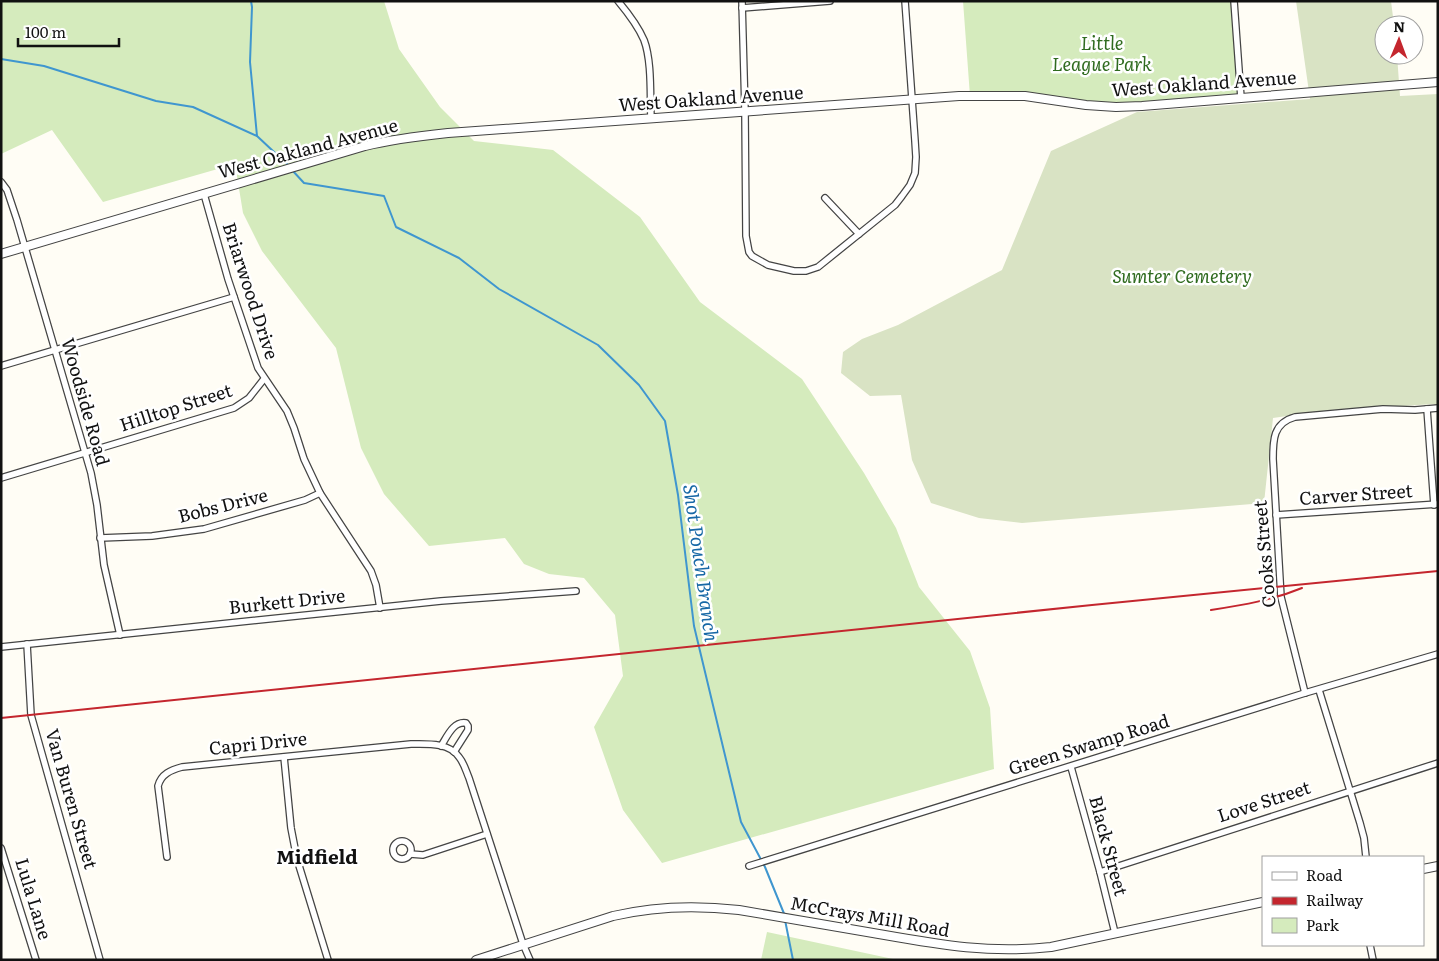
<svg xmlns="http://www.w3.org/2000/svg" width="1439" height="961" font-family="Literata,serif">
<rect width="100%" height="100%" fill="#fffdf5"/>
<g fill="#d5ebbd">
<polygon points="1,1 384,1 399,49 440,107 474,141 553,150 640,217 700,302 802,379 864,473 896,528 919,587 970,651 990,708 994,769 662,863 623,810 594,727 623,676 615,615 584,578 549,574 524,564 505,538 429,546 384,494 361,448 336,348 262,251 243,213 235,164 103,202 52,130 1,154"/>
<polygon points="963,1 1234,1 1241,98 1142,106 1037,98 970,96"/>
<polygon points="767,932 893,959 894,960 761,960"/>
</g>
<polygon fill="#d9e3c4" points="1296,1 1391,1 1394,25 1384,25 1384,55 1397,55 1400,96 1438,94 1438,411 1434,404 1322,411 1273,418 1264,503 1022,523 979,518 931,503 912,460 901,395 870,396 841,373 843,352 862,339 898,325 1002,270 1051,151 1137,112 1310,99"/>
<g fill="none" stroke-linecap="round" stroke-linejoin="round">
<g stroke="#3f96cf" stroke-width="2">
<polyline points="251,1 252,7 250,62 257,136"/>
<polyline points="1,59 44,66 156,101 193,107 257,136 289,166"/>
<polyline points="292,170 304,183 384,196 396,227 459,258 499,289 598,345 639,385 665,421 678,495 694,626 741,822 765,867 785,916"/>
<polyline points="785,920 793,960"/>
</g>
<defs>
<g id="minor">
<path d="M618,1C628,13 638,26 644,40C652,61 650,95 651,118"/>
<polyline points="742,1 745,111 746,236 749,252 752,256 768,265 794,271 806,271 818,267 895,205 902,196 910,185 915,173 916,157 915,141 905,1"/>
<polyline points="1234,1 1241,98"/>
<polyline points="742,8 830,1"/>
<polyline points="1,182 7,190 17,220 91,473 97,505 104,565 120,635"/>
<polyline points="204,194 228,279 258,368 287,411 294,428 304,459 320,493 371,571 376,585 380,608"/>
<polyline points="825,198 859,234"/>
<polyline points="1,366 234,297"/>
<polyline points="1427,409 1434,505"/>
<polyline points="1,478 234,408 249,398 264,379"/>
<polyline points="1276,515 1438,504"/>
<polyline points="100,538 152,536 204,529 305,500 320,493"/>
<polyline points="27,644 31,715 100,960"/>
<polyline points="1,647 441,601 576,591"/>
<polyline points="1319,690 1360,823 1364,838 1366,857"/>
<path d="M1305,693L1281,597L1273,459C1273,440 1273,423 1295,417L1383,409L1415,410L1438,408"/>
<path d="M441,746C447,737 453,721 466,723L468,726V730L454,752"/>
<polyline points="284,757 291,828 297,859 328,960"/>
<polyline points="1071,767 1100,872 1115,933"/>
<circle cx="402" cy="850" r="9"/>
<polyline points="1,848 36,960"/>
<polyline points="410,854 423,855 487,834"/>
<path d="M167,857L158,786C161,774 171,770 182,767L411,744C426,744 449,742 459,757C464,763 466,771 469,778L523,944L530,960"/>
<polyline points="749,866 1305,693 1438,654"/>
<polyline points="1100,872 1438,763"/>
<polyline points="1370,945 1373,960"/>
</g>
<g id="tertiary">
<path d="M1,254L365,146C393,139 420,136 448,133L959,96H1025L1086,105L1116,107L1142,106L1438,82"/>
<polyline points="1423,869 1438,866"/>
<path d="M476,960L613,916C655,906 696,905 739,910C784,918 828,925 873,933C936,944 987,954 1051,947L1263,902"/>
</g>
</defs>
<use href="#minor" stroke="#444" stroke-width="8"/>
<use href="#tertiary" stroke="#444" stroke-width="10"/>
<use href="#minor" stroke="#fff" stroke-width="5.5"/>
<use href="#tertiary" stroke="#fff" stroke-width="8"/>
<g stroke="#c4262e" stroke-width="2">
<path d="M1211,610C1243,605 1273,600 1302,588"/>
<polyline points="1,718 1092,605 1438,571"/>
</g>
</g>
<g text-anchor="middle" stroke-width="5" stroke-linejoin="round" paint-order="stroke">
<g font-size="18" font-style="italic" fill="#2f6b1f" stroke="#fff">
<text x="1102" y="50">Little<tspan x="1102" dy="21">League Park</tspan></text>
<text x="1182" y="283">Sumter Cemetery</text>
</g>
<g font-size="18" fill="#111" stroke="#fff">
<text transform="translate(1204 84) rotate(-4)" y="6">West Oakland Avenue</text>
<text transform="translate(711 99) rotate(-4)" y="6">West Oakland Avenue</text>
<text transform="translate(308 149) rotate(-15)" y="6">West Oakland Avenue</text>
<text transform="translate(250 291) rotate(72)" y="6">Briarwood Drive</text>
<text transform="translate(85 402) rotate(74)" y="6">Woodside Road</text>
<text transform="translate(176 408) rotate(-18)" y="6">Hilltop Street</text>
<text transform="translate(1356 495) rotate(-4)" y="6">Carver Street</text>
<text transform="translate(223 506) rotate(-14)" y="6">Bobs Drive</text>
<text transform="translate(1265 554) rotate(-95)" y="6">Cooks Street</text>
<text transform="translate(287 602) rotate(-6)" y="6">Burkett Drive</text>
<text transform="translate(258 744) rotate(-6)" y="6">Capri Drive</text>
<text transform="translate(1089 745) rotate(-17)" y="6">Green Swamp Road</text>
<text transform="translate(71 799) rotate(74)" y="6">Van Buren Street</text>
<text transform="translate(1264 802) rotate(-18)" y="6">Love Street</text>
<text transform="translate(1108 846) rotate(75)" y="6">Black Street</text>
<text transform="translate(33 899) rotate(73)" y="6">Lula Lane</text>
<text transform="translate(870 917) rotate(10)" y="6">McCrays Mill Road</text>
</g>
<g font-size="19" font-style="italic" fill="#1768a6" stroke="#fff">
<text transform="translate(701 563) rotate(82)" y="7">Shot Pouch Branch</text>
</g>
<g font-size="19" font-weight="bold" fill="#111" stroke="#fff">
<text x="317" y="864">Midfield</text>
</g>
</g>
<rect width="1439" height="961" fill="none" stroke="#111111" stroke-width="5"/>
<rect x="1262" y="856" width="162" height="90" fill="#ffffff" stroke="#a0a0a0"/>
<rect x="1272" y="872" width="25" height="8" fill="#ffffff" stroke="#a0a0a0"/>
<text x="1306" y="881" font-size="15" fill="#111111">Road</text>
<rect x="1272" y="897" width="25" height="8" fill="#c4262e" stroke="#a0a0a0"/>
<text x="1306" y="906" font-size="15" fill="#111111">Railway</text>
<rect x="1272" y="918" width="25" height="15" fill="#d5ebbd" stroke="#a0a0a0"/>
<text x="1306" y="931" font-size="15" fill="#111111">Park</text>
<g transform="translate(1399 40) rotate(1)"><circle r="24" fill="#ffffff" stroke="#a0a0a0"/>
<path d="M0-4L9 19L0 12L-9 19Z" fill="#c4262e"/>
<text y="-8" font-size="14" font-weight="bold" text-anchor="middle" fill="#111111">N</text>
</g>
<path d="M18 38v8h101v-8" fill="none" stroke="#111111" stroke-width="2.5"/>
<text x="25" y="38" font-size="15" fill="#111111" stroke="#ffffff" stroke-width="4" paint-order="stroke">100 m</text>
</svg>
